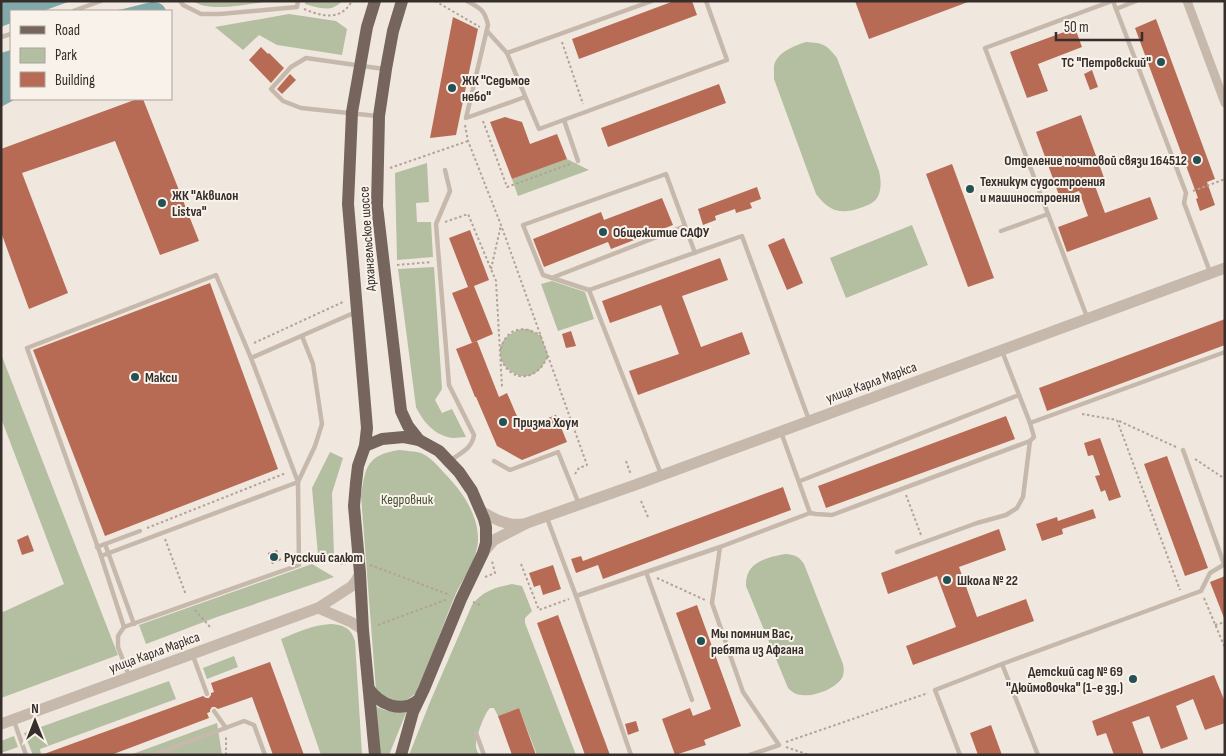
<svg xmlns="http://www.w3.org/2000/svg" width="1226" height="756" font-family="'Sofia Sans Condensed',sans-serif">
<rect width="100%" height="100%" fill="#f0e8df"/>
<g fill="#b4bea0">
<path d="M193,1H270C250,4 209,13 193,1Z"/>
<path d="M305,1H342C332,13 318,8 305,4Z"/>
<polygon points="289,14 336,21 347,29 342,55 277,45 259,35 243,50 215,27"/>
<path d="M806,42C823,43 826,44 837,58L879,171C881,180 882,190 877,198C874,203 866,206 860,208C840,215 829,211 816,194L774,79C774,75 774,70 774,66C777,52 794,46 806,42Z"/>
<polygon points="567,159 589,170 518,196 512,179"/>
<polygon points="427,163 429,202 416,203 417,222 431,222 433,257 397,260 395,173"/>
<polygon points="912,225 928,265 846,298 830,258"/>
<path d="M434,267L442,389L435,400L442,413L452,409L466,437C462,437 458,438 454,438C436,437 423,422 416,407L398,269Z"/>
<polygon points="552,281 585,292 594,319 558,331 541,284"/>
<path d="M521,329H529L541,336L548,355C529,408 468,347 521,329Z"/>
<polygon points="1,354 118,655 1,698 1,608 3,612 64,584 1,418"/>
<path d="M399,450C406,451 414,451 421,453C433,458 441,470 449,478C464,494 478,516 478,539C478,560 462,579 454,598C441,630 430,662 416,693C401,707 390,702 376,690L361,496C365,467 367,455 399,450Z"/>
<polygon points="330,452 343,458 332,493 334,557 318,555 312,488"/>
<path d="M785,554C794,555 798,555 804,564L843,664C844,668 844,672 843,676C838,688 814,697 802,695C796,695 792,692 788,688L746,586C745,562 765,558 785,554Z"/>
<polygon points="312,564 334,577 217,617 146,644 139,625"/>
<path d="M512,584L522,586L532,611L525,618V623L576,755H537L519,708L498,716L494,708H490C484,714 475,739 476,747C476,750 478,752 479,755H409L430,702L472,605C482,591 496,587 512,584Z"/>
<path d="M331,624C344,625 351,628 355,641L362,755H321L281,639C298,632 313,625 331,624Z"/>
<polygon points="234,656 238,667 207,679 203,668"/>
<polygon points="169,681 176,699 40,749 41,755 33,755 24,733"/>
<polygon points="375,706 384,710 406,713 389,755 379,755"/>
<polygon points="217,723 222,755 130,755"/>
<polygon points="14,736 18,747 1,753 1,741"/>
</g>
<g fill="#81a9aa">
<polygon points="1,1 68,1 68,2 43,11 11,11 11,23 1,27"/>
<path d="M151,2C159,2 164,4 166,11H111L123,9Z"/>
<polygon points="11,50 11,99 21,99 14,100 1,107 1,53"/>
</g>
<g fill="#b86b54">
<polygon points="674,1 692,1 697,15 579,59 572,39"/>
<polygon points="855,1 968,1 968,2 869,39"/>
<polygon points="453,17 478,29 456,135 430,138"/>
<polygon points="1156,19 1215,179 1207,182 1215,205 1200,211 1196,199 1198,198 1135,28"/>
<polygon points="1075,28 1082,47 1038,64 1048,91 1027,98 1010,52"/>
<polygon points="261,47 268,54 269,53 284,68 271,83 249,60"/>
<polygon points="1092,70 1098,87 1090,90 1084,74"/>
<polygon points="290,74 296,80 282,94 277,89"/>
<polygon points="719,84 726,103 608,147 601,128"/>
<polygon points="137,99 143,99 199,241 160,255 115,141 22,173 68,293 29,309 1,232 1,149"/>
<polygon points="1081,115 1106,183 1095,186 1105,213 1150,197 1158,219 1067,252 1058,227 1088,216 1079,191 1060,198 1036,132"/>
<polygon points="505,117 522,122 530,144 557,134 567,159 512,179 490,122"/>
<polygon points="952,164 994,278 968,287 926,174"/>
<polygon points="757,187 761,199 750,203 752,208 736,213 735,209 715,216 716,220 703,225 698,209"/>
<polygon points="662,198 673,225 611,249 608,242 544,267 533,239 601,212 604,220"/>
<polygon points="470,230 489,280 474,286 493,334 472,343 452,293 468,287 449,238"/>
<polygon points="784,238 803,283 787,290 768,245"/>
<polygon points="720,258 728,280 682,296 701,347 742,332 750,354 638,395 629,371 679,354 661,305 610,323 602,301"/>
<polygon points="210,283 278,469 105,536 33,350"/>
<polygon points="1225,319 1225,345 1047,411 1039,388"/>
<polygon points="571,331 576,346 566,348 562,334"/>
<polygon points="477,341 499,397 507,393 522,428 556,415 567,442 522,460 497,446 476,397 475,397 456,349"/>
<polygon points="1006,416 1015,439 826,508 818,486"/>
<polygon points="1100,438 1121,497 1109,501 1105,490 1101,492 1095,476 1100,475 1093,455 1088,456 1084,443"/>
<polygon points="1167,456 1208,568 1185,576 1144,464"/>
<polygon points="783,487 791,510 603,579 598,565 576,573 571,559 581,556 583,561"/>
<polygon points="1093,509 1096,518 1062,529 1063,534 1042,541 1036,524 1057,517 1058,521"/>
<polygon points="999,529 1006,550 959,567 977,617 1026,599 1034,621 913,665 906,646 956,627 937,576 888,594 881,573"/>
<polygon points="28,535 34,551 22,555 17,540"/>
<polygon points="277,550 281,560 272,564 268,553"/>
<polygon points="553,565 561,589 543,595 540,585 534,587 529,573"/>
<polygon points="1225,576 1225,618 1224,618 1210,582"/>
<polygon points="697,605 741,726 704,740 706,745 675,755 662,719 690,708 693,716 711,709 676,613"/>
<polygon points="558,615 610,755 585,755 537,623"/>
<polygon points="270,662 304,755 273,755 252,697 218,709 215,707 212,707 210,710 210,712 207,713 209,718 111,755 44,755 44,754 203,696 206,698 209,698 211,695 211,693 214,692 211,683"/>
<polygon points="1214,675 1225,702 1225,723 1205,730 1193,699 1176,706 1188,739 1161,749 1149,716 1132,722 1144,755 1114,755 1106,733 1097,736 1092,721"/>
<polygon points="519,708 536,755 512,755 498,716"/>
<polygon points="636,721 639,731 628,735 625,724"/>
<polygon points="991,725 1002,755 978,755 970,733"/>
</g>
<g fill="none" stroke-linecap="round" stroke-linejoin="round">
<g stroke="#b3a296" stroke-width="2" stroke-dasharray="2.5 2.5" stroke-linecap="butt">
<polyline points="435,1 480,27"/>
<path d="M304,9C321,16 340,22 352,1"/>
<polyline points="562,42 583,104"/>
<polyline points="483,121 507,187 570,164"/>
<polyline points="465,125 468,141 501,225 587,465 579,468 575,474"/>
<polyline points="390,168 468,141"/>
<polyline points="1193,191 1225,179"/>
<polyline points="445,222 468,214 496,281 502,387"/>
<polyline points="397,265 432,262"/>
<polyline points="491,269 501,225"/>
<polyline points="254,343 343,302"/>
<path d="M501,349C506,328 524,324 541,336"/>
<path d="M501,359C512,385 539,380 548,355"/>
<polyline points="1082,414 1117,420"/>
<polyline points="1176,447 1117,420 1180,590"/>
<polyline points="1195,459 1225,479"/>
<polyline points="626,461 631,475"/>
<polyline points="906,495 921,535"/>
<polyline points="641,501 648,517"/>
<polyline points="147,528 286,473"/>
<polyline points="165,539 186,595"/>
<polyline points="306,558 346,564"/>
<polyline points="521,564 539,610 569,599"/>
<polyline points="370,565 450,595"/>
<polyline points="485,577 495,573 492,561"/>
<polyline points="657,578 705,600"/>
<polyline points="1204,598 1225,648"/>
<polyline points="473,602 480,605"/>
<polyline points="195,610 210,627"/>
<polyline points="378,625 448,599"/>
<polyline points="1215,625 1225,622"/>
<polyline points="786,742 928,693"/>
<polyline points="786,747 809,755"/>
<polyline points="226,755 226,735"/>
</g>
<g stroke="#c7b8ac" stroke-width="4.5">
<polyline points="180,1 183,5 201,14 220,14 297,7 298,1"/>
<path d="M467,1C480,8 485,10 488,25L466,118L525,97"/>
<polyline points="1113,1 1186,193 1184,203 1210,272"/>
<polyline points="1116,9 1136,1"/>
<polyline points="73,11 101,1"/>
<polyline points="487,31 507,53 539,129 727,60 706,1"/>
<polyline points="1,37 11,34"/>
<polyline points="507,53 652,1"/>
<polyline points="377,116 301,108 283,101 271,89 291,67 306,58 384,69"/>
<polyline points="564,120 578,161"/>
<path d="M445,170L450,191L436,224L449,385L474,435C472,449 460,453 450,461"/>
<polyline points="1048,214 985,48 1112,1"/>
<polyline points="1001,231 1048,214 1087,317"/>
<polyline points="554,277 685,226"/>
<polyline points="589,290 543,275 523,225 666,174 695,253"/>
<polyline points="1002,351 1030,423 1225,352"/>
<polyline points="1183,450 1224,564"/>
<polyline points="494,461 510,470 558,452 579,504"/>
<polyline points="661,474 589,290 742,236 809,420"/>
<polyline points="800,481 1019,395"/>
<polyline points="810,513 816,514 832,515 1030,441 1034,437 1030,423"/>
<polyline points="547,518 576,596 631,755"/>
<polyline points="105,544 134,624"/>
<polyline points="97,547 140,531"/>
<polyline points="720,547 712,603 743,692 779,745 750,755"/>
<polyline points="897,552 977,523 1006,515 1017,508 1023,497 1030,441"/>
<polyline points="101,556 298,482 315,446 322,424 313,364 302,336"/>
<polyline points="646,572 692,700"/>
<polyline points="576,596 720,547 810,513 781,432"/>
<polyline points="124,627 101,556 27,348 216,275 251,358"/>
<polyline points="193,656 207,694"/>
<polyline points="1002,664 1038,755"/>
<polyline points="129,676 118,647 118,636 124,627 299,565 298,482 251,358 349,315 356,313"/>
<polyline points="214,711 226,728"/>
<polyline points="14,721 26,755"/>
<polyline points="476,733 484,755"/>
<polyline points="153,755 244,721 254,725 265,755"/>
<polyline points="960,755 935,690 1002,664 1201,591 1210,573 1225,564"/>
</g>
<polyline stroke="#c7b8ac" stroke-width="9" points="1187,1 1225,103"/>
<g stroke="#c7b8ac" stroke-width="11">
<path d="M481,511C494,519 507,526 523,524"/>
<polyline points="483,553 494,540 527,523 635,485 1225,268"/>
<polyline points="318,608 351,622 363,630"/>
<polyline points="1,724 318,608 352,586 356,581 360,573"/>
</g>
<g stroke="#76655d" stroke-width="12">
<polyline points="402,1 393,31 386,69 379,116 377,206 401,411 408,426 419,440"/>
<polyline points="365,446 382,439 404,437 419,440 439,451 459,472 472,491 484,519 486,527 486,543 483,553 461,599 424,689 413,712 401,755"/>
<path d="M369,689C380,705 401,713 417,701"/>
<polyline points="375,755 363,630 360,573 354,506 356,483 358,466 365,446 367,428 348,204 352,112 367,27 375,1"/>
</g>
</g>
<g fill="#245153" stroke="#f8f2eb" stroke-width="2">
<circle cx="1161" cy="62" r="5"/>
<circle cx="452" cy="88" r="5"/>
<circle cx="1197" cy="160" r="5"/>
<circle cx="970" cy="189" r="5"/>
<circle cx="162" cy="203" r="5"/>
<circle cx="603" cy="232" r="5"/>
<circle cx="135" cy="377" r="5"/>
<circle cx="503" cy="422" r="5"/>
<circle cx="274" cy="557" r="5"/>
<circle cx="947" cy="580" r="5"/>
<circle cx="701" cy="641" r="5"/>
<circle cx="1133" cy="679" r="5"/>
</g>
<g text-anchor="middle" stroke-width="4" stroke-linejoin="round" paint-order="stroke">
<g font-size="14" font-weight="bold" fill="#362e2a" stroke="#f8f2eb" text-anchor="start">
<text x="1151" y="67" text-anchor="end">ТС "Петровский"</text>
<text x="462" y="85">ЖК "Седьмое<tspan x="462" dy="16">небо"</tspan></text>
<text x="1187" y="165" text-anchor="end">Отделение почтовой связи 164512</text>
<text x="980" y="186">Техникум судостроения<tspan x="980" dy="16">и машиностроения</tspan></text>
<text x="172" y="200">ЖК "Аквилон<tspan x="172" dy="16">Listva"</tspan></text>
<text x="613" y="237">Общежитие САФУ</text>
<text x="145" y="382">Макси</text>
<text x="513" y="427">Призма Хоум</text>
<text x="284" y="562">Русский салют</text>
<text x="957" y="585">Школа № 22</text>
<text x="711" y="638">Мы помним Вас,<tspan x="711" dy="16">ребята из Афгана</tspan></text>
<text x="1123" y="676" text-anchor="end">Детский сад № 69<tspan x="1123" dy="16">"Дюймовочка" (1-е зд.)</tspan></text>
</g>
<g font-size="14" fill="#362e2a" stroke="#f8f2eb">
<text transform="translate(367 239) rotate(-94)" y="5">Архангельское шоссе</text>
<text transform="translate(871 382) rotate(-20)" y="5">улица Карла Маркса</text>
<text transform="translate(154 652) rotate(-20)" y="5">улица Карла Маркса</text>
</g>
<g font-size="14" fill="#465131" stroke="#f8f2eb">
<text x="407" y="504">Кедровник</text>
</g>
</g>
<rect width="1226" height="756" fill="none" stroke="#362e2a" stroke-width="5"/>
<rect x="10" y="10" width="162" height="90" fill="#f8f2eb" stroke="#aaa49e"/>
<rect x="20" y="26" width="25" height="8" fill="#76655d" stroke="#aaa49e"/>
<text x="55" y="35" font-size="15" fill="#362e2a">Road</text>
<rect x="20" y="48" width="25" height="15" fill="#b4bea0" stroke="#aaa49e"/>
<text x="55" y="60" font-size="15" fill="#362e2a">Park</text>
<rect x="20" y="72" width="25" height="15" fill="#b86b54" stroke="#aaa49e"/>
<text x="55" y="85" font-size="15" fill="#362e2a">Building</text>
<g transform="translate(35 721)" stroke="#f8f2eb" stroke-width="4" paint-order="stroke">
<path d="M0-4L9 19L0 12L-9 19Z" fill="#362e2a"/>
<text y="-8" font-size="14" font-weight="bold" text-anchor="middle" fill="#362e2a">N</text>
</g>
<path d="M1056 32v8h86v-8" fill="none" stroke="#362e2a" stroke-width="2.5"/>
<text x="1064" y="32" font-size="15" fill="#362e2a" stroke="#f8f2eb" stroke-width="4" paint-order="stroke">50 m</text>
</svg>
